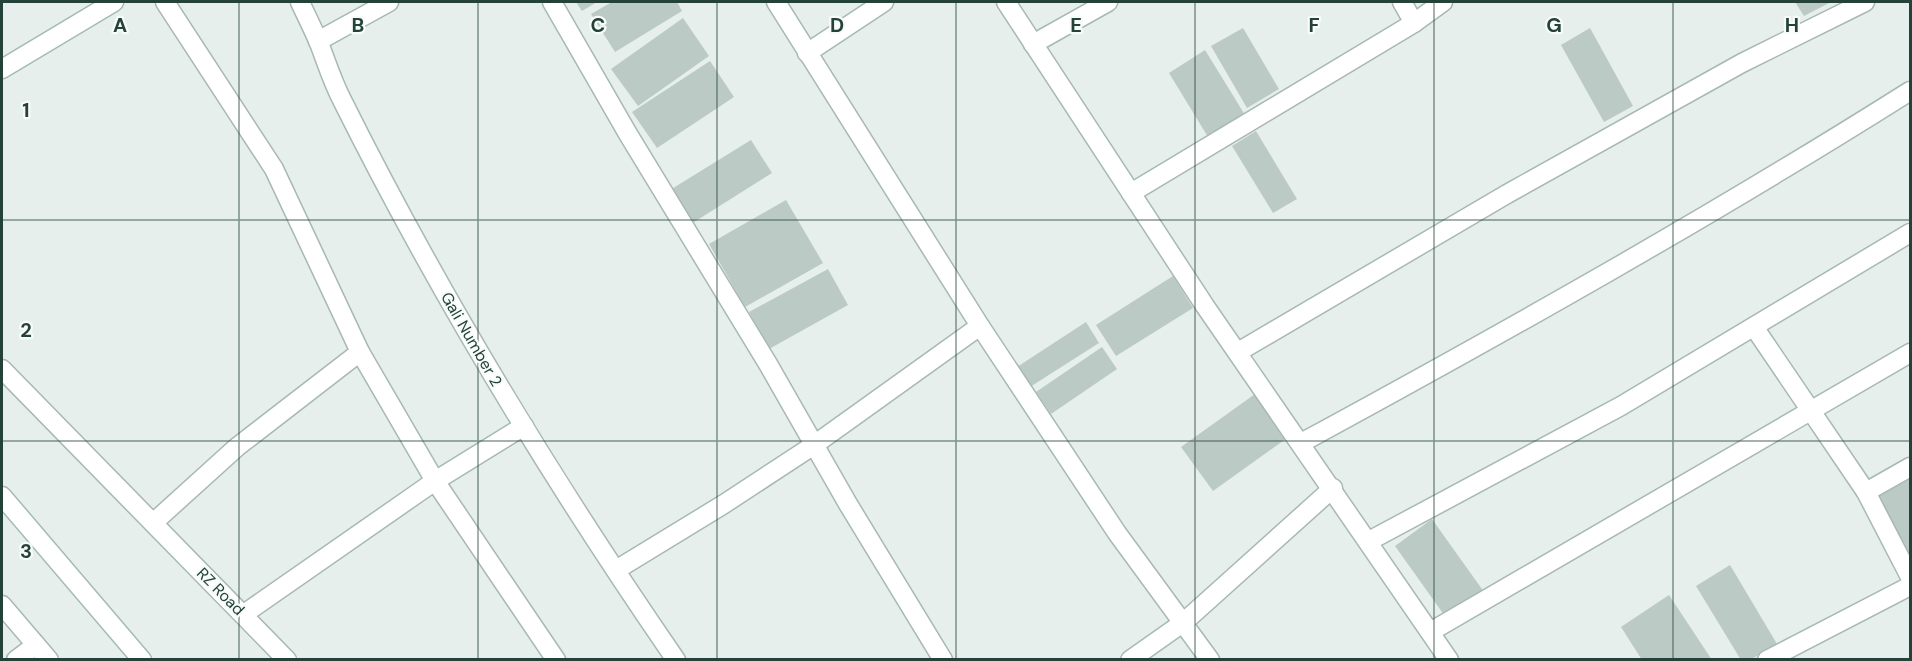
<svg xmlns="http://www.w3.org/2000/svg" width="1912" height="661" font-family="'DM Sans',sans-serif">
<rect width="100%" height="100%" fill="#e6efeb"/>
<g fill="#bbcac4">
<polygon points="576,2 597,2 582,11"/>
<polygon points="612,2 677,2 682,11 615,52 591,14"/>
<polygon points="1795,2 1831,2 1804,16"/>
<polygon points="683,18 709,56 638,106 611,69"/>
<polygon points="1243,28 1279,89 1247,108 1211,46"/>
<polygon points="1590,28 1633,106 1604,122 1561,45"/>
<polygon points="1205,50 1245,115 1208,137 1169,73"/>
<polygon points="710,61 734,97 657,148 632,112"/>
<polygon points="1256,131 1297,199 1273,213 1232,146"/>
<polygon points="751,140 772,173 691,224 670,190"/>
<polygon points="786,200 823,263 745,307 709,244"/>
<polygon points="828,269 848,305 769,349 749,312"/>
<polygon points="1173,276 1193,308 1116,356 1096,325"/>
<polygon points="1086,322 1099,343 1030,387 1017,367"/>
<polygon points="1102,347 1117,369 1051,414 1036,392"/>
<polygon points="1255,394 1287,438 1213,491 1181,447"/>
<polygon points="1910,479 1910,566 1875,498"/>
<polygon points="1432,519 1484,592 1447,619 1395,546"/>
<polygon points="1730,565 1777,644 1750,660 1741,660 1696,586"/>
<polygon points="1669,595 1712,660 1642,660 1621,627"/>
</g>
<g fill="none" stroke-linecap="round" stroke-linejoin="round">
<defs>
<g id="street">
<polyline points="165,2 274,169 360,352 435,481 556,660"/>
<path d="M300,2C306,15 313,29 319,43C326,61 332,80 341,98C438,293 552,480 676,660"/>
<polyline points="552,2 628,134 768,364 848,504 943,660"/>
<polyline points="776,2 980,326 1117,533 1210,660"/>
<polyline points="1006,2 1205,306 1449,660"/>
<polyline points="1414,23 1443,2"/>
<polyline points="318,41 389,2"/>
<polyline points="1033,44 1108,2"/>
<polyline points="807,53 884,2"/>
<polyline points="1131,193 1414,23 1402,2"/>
<polyline points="1754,327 1866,492"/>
<polyline points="1238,352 1507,194 1742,63 1865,2"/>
<polyline points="2,369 287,660"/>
<path d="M1301,443C1507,331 1712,216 1910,91"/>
<polyline points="1910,467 1866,492 1910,577"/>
<polyline points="153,523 237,447 360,352"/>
<polyline points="1369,541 1621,406 1910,233"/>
<polyline points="616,570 724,504 814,445 980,326"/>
<polyline points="2,605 49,660"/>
<polyline points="244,614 435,481 524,426"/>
<polyline points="1430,632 1910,353"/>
<polyline points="16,660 36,645"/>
<polyline points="1130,660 1184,622 1333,488"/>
<polyline points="1767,660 1910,586"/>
</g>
<g id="secondary">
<polyline points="2,69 114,2"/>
<polyline points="2,496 142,660"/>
</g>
</defs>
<use href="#street" stroke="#a8b8b2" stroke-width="21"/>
<use href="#secondary" stroke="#a4bbb3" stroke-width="21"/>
<use href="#street" stroke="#fff" stroke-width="18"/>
<use href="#secondary" stroke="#fff" stroke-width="18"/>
</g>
<path fill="none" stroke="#24423a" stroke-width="1.5" stroke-opacity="0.55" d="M239,2V660M478,2V660M717,2V660M956,2V660M1195,2V660M1434,2V660M1673,2V660M2,220H1910M2,441H1910"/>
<g text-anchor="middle" stroke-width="4.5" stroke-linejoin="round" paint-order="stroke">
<g font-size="16" fill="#24423a" stroke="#f7fbf9">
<text transform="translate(472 339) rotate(60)" y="6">Gali Number 2</text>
<text transform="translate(221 591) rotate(45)" y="6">RZ Road</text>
</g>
</g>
<g font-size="20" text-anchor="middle" font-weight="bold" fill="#24423a" stroke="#f7fbf9" stroke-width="4.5" stroke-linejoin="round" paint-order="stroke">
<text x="120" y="32">A</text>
<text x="358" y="32">B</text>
<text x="598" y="32">C</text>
<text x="837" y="32">D</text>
<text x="1076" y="32">E</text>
<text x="1314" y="32">F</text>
<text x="1554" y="32">G</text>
<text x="1792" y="32">H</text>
<text x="26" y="117">1</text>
<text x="26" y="337">2</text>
<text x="26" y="558">3</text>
</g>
<rect width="1912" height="661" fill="none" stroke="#24423a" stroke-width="6"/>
</svg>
